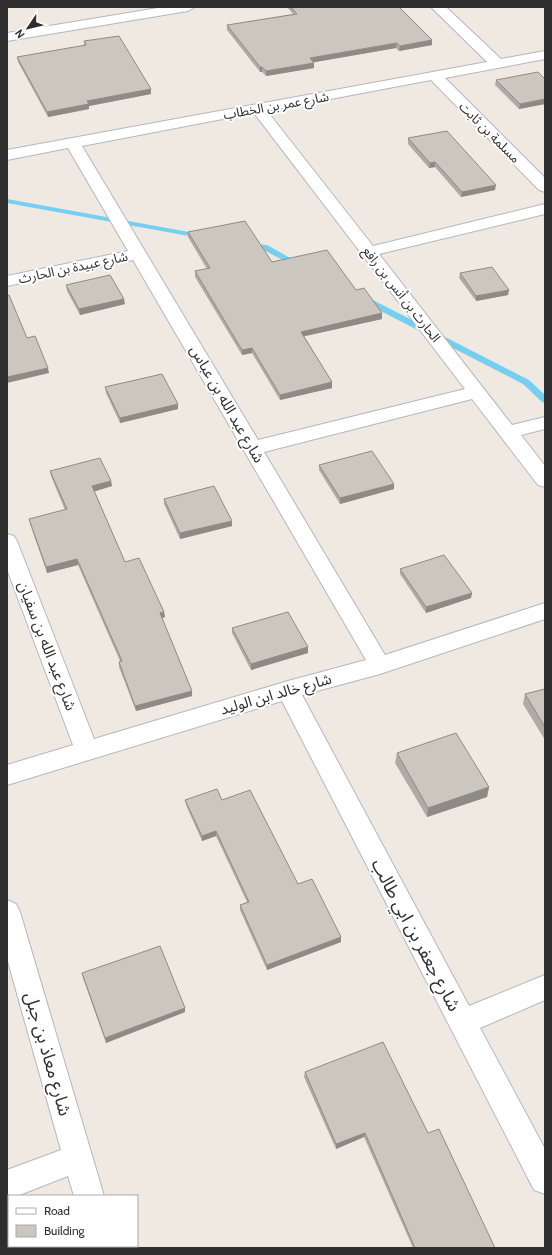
<svg xmlns="http://www.w3.org/2000/svg" width="552" height="1255" font-family="Cabin,'Noto Sans Arabic',sans-serif">
<rect width="100%" height="100%" fill="#efe9e1"/>
<g fill="none" stroke-linecap="round" stroke-linejoin="round">
<g fill="#75cff0" fill-rule="evenodd">
<polygon points="7,199 200,234 204,236 200,238 7,203"/>
<polygon points="246,243 267,245 301,264 300,266 294,266 262,249 246,247"/>
<polygon points="361,297 367,297 529,380 545,395 545,403 542,402 523,384 361,301"/>
</g>
<defs>
<g id="minor">
<polygon points="164,7 195,7 188,11 7,41 7,33"/>
<path d="M431,7H446L501,59L545,51V59L445,78L545,178V192L539,190L431,80L267,111L373,246L545,204V214L379,254L512,425L545,417V429L521,435L545,466V487L538,485L472,399L264,452L385,655L545,603V619L380,674L302,695L469,1006L545,975V1000L480,1028L545,1149V1194L534,1190L282,701L7,785V765L73,745L7,569V534L14,536L17,541L94,739L288,681L366,660L133,260L7,286V276L128,251L68,148L7,160V150L487,62ZM254,113L465,389L258,440L82,146Z"/>
<polygon points="7,900 16,904 20,912 104,1196 74,1196 68,1176 17,1196 9,1196 9,1199 7,1200 7,1170 61,1150 7,958"/>
<rect x="88" y="1246" width="31" height="2"/>
</g>
</defs>
<use href="#minor" stroke="#b4b7c1" stroke-width="2"/>
<use href="#minor" fill="#fff" fill-rule="evenodd"/>
</g>
<g fill="#afaba4">
<polygon points="287,7 399,7 432,40 432,45 399,51 396,48 314,62 314,68 266,76 262,72 260,72 227,30 227,25 293,14"/>
<polygon points="84,41 151,89 151,94 89,106 89,109 48,117 18,62 17,57 84,46"/>
<polygon points="545,79 545,104 519,109 495,85 496,80"/>
<polygon points="408,138 495,190 461,197 435,167 429,168 408,144"/>
<polygon points="188,232 272,262 356,290 382,319 304,336 332,382 332,388 280,400 252,353 242,355 195,277 195,271 207,269 188,237"/>
<polygon points="460,273 508,295 476,301 459,278"/>
<polygon points="66,285 125,304 80,315 67,291"/>
<polygon points="105,387 178,409 120,423 106,393"/>
<polygon points="319,465 394,489 340,504 319,470"/>
<polygon points="50,471 111,481 112,486 94,491 125,562 164,612 165,617 162,618 192,691 192,696 136,711 119,667 119,662 120,661 78,565 47,573 30,524 29,519 65,510 51,476"/>
<polygon points="164,499 232,526 180,539 164,504"/>
<polygon points="400,569 472,593 471,598 426,613 400,574"/>
<polygon points="232,628 308,647 308,653 251,670 232,633"/>
<polygon points="545,689 545,740 523,704 525,694"/>
<polygon points="397,753 489,787 487,797 427,817 395,763"/>
<polygon points="185,800 222,800 298,884 341,942 267,970 240,910 240,905 247,902 216,836 202,841 186,805"/>
<polygon points="82,973 185,1012 106,1043 83,978"/>
<polygon points="305,1072 428,1133 495,1248 413,1248 364,1137 336,1149 304,1077"/>
</g>
<g fill="#8e8b86">
<polygon points="432,40 432,45 399,51 400,46"/>
<polygon points="397,43 396,48 310,63 310,58"/>
<polygon points="314,63 314,68 266,76 266,71"/>
<rect x="260" y="67" width="2" height="5"/>
<polygon points="151,89 151,94 89,106 89,109 48,117 47,112 87,101"/>
<polygon points="545,99 545,104 519,109 520,104"/>
<polygon points="435,162 435,167 429,168 430,163"/>
<polygon points="496,185 495,190 461,197 462,192"/>
<polygon points="509,290 508,295 476,301 476,296"/>
<polygon points="124,299 125,304 80,315 79,309"/>
<polygon points="382,313 382,319 301,337 301,332"/>
<polygon points="252,348 252,353 242,355 242,350"/>
<polygon points="48,368 49,373 7,383 7,377"/>
<polygon points="332,382 332,388 280,400 280,395"/>
<polygon points="178,404 178,409 120,423 120,418"/>
<polygon points="111,481 112,486 93,492 92,486"/>
<polygon points="394,484 394,489 340,504 340,498"/>
<polygon points="232,521 232,526 180,539 180,533"/>
<polygon points="77,559 78,565 47,573 46,567"/>
<polygon points="472,593 471,598 426,613 426,607"/>
<polygon points="164,612 165,617 161,618 160,613"/>
<polygon points="308,647 308,653 251,670 251,664"/>
<polygon points="192,691 192,696 136,711 135,706"/>
<polygon points="489,787 487,797 427,817 428,808"/>
<polygon points="216,831 216,836 202,841 202,836"/>
<polygon points="341,937 341,942 267,970 267,965"/>
<polygon points="185,1008 185,1012 106,1043 105,1038"/>
<polygon points="365,1133 364,1137 336,1149 336,1144"/>
</g>
<g fill="#cbc7bf" stroke="#8e8b86">
<polygon points="291,7 399,7 432,40 400,46 397,43 310,58 314,63 266,71 262,67 260,67 227,25 297,14"/>
<polygon points="119,36 151,89 87,101 89,104 47,112 17,57 86,45 84,41"/>
<polygon points="538,72 545,79 545,99 520,104 496,80"/>
<polygon points="447,131 496,185 462,192 435,162 430,163 408,138"/>
<polygon points="245,221 272,262 327,250 356,290 364,288 382,313 301,332 332,382 280,395 252,348 242,350 195,271 210,268 188,232"/>
<polygon points="492,267 509,290 476,296 460,273"/>
<polygon points="110,275 124,299 79,309 66,285"/>
<polygon points="9,295 27,338 35,336 48,368 7,377 7,296"/>
<polygon points="162,374 178,404 120,418 105,387"/>
<polygon points="372,451 394,484 340,498 319,465"/>
<polygon points="100,458 111,481 92,486 125,562 139,558 164,612 160,613 192,691 135,706 119,662 122,661 77,559 46,567 29,519 67,509 50,471"/>
<polygon points="214,486 232,521 180,533 164,499"/>
<polygon points="444,555 472,593 426,607 400,569"/>
<polygon points="288,612 308,647 251,664 232,628"/>
<polygon points="545,689 545,727 525,694"/>
<polygon points="456,733 489,787 428,808 397,753"/>
<polygon points="217,789 222,800 250,790 298,884 312,879 341,937 267,965 240,905 249,902 216,831 202,836 185,800"/>
<polygon points="160,946 185,1008 105,1038 82,973"/>
<polygon points="383,1042 428,1133 439,1129 495,1248 415,1248 365,1133 336,1144 305,1072"/>
</g>
<g text-anchor="middle" stroke-width="4" stroke-linejoin="round" paint-order="stroke">
<g font-size="13" fill="#2e2e2e" stroke="#fff">
<text transform="translate(276 105) rotate(-10)" y="5">شارع عمر بن الخطاب</text>
<text transform="translate(490 132) rotate(45)" y="5">مسلمة بن ثابت</text>
<text transform="translate(73 267) rotate(-12)" y="5">شارع عبيدة بن الحارث</text>
<text transform="translate(402 294) rotate(52)" y="5">الحارث بن أنس بن رافع</text>
</g>
<g font-size="15" fill="#2e2e2e" stroke="#fff">
<text transform="translate(227 404) rotate(60)" y="5">شارع عبد الله بن عباس</text>
<text transform="translate(47 646) rotate(69)" y="5">شارع عبد الله بن سفيان</text>
<text transform="translate(276 694) rotate(-16)" y="5">شارع خالد ابن الوليد</text>
</g>
<g font-size="18" fill="#2e2e2e" stroke="#fff">
<text transform="translate(416 935) rotate(62)" y="6">شارع جعفر بن ابي طالب</text>
<text transform="translate(48 1054) rotate(74)" y="6">شارع معاذ بن جبل</text>
</g>
</g>
<rect width="552" height="1255" fill="none" stroke="#2e2e2e" stroke-width="16"/>
<rect x="8" y="1195" width="130" height="52" fill="#ffffff" stroke="#ababab"/>
<rect x="16" y="1208" width="20" height="6" fill="#ffffff" stroke="#ababab"/>
<text x="44" y="1215" font-size="12" fill="#2e2e2e">Road</text>
<rect x="16" y="1225" width="20" height="12" fill="#cbc7bf" stroke="#ababab"/>
<text x="44" y="1235" font-size="12" fill="#2e2e2e">Building</text>
<g transform="translate(28 28) rotate(235)" stroke="#ffffff" stroke-width="3" paint-order="stroke">
<path d="M0-3L7 15L0 10L-7 15Z" fill="#2e2e2e"/>
<text y="-6" font-size="11" font-weight="bold" text-anchor="middle" fill="#2e2e2e">N</text>
</g>
</svg>
